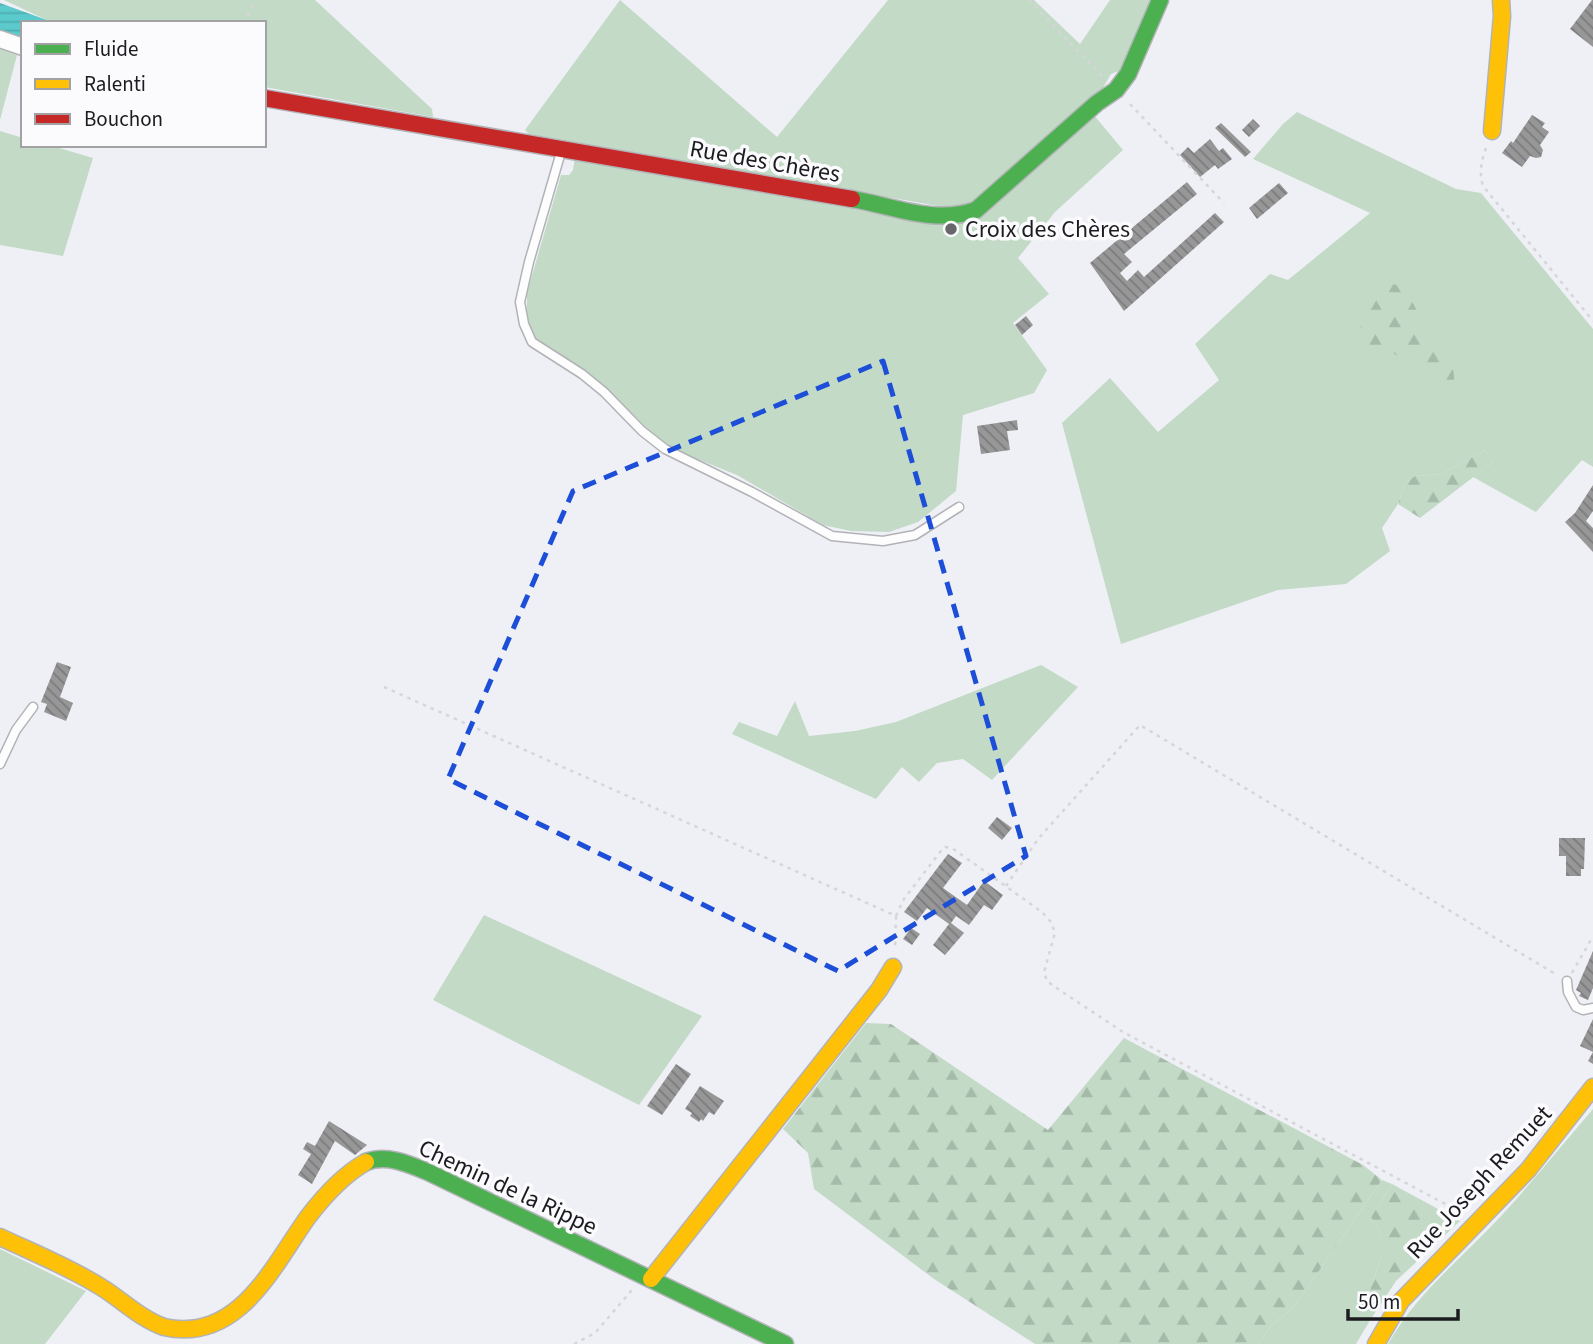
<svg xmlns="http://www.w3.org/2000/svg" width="1593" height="1344" font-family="'Source Sans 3',sans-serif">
<defs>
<pattern id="forest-firs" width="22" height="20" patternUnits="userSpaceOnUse" patternTransform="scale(1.75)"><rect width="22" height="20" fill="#c2dac6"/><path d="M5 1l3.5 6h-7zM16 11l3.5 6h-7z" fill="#a6baaa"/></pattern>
<pattern id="water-rules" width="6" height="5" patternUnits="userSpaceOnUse" patternTransform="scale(1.75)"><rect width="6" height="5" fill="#5acacd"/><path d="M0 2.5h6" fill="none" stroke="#4eadb0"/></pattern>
<pattern id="building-back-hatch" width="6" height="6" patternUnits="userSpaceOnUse" patternTransform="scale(1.75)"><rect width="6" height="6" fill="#989798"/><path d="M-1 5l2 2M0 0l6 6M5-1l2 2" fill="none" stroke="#7b7a7c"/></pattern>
</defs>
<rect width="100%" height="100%" fill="#eff0f6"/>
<g fill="#c2dac6">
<polygon points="4,0 315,0 432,109 433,117 264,87 264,23 53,23"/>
<polygon points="620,0 777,137 888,0 1034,0 1080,44 1110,0 1155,0 1124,69 1111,74 1100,93 972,206 938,206 529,134 525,130"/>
<polygon points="0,48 17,55 0,120"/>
<polygon points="1297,112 1456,189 1481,193 1593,329 1593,467 1582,460 1536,512 1473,477 1493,462 1485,450 1442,474 1415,476 1405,483 1398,504 1382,528 1390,551 1346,584 1278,590 1121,644 1062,423 1110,378 1158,432 1219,380 1195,344 1270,274 1288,280 1370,213 1253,159 1283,124"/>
<polygon points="1093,114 1123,150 1055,212 1018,258 1049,294 1013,323 1047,370 1034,393 963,415 956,491 918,522 889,532 851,531 823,525 737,475 677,451 652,433 605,387 547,349 533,336 527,316 527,293 561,175 569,175 573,170 575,158 945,225"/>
<polygon points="0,131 23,138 23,145 49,145 93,158 63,256 0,245"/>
<polygon points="1041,665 1078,687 992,780 963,759 937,763 919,782 902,767 876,799 732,734 739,722 777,736 795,701 809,736 855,731 896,722"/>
<polygon points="484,915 702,1016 639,1105 433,1000"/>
<path d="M1593,1109V1344H1388C1417,1293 1462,1258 1502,1215C1533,1181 1563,1144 1593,1109Z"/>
<polygon points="1382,1180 1392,1184 1371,1217 1382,1236 1382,1255 1369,1293 1369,1322 1356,1344 1258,1344 1272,1325 1294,1307"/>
<polygon points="0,1249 86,1291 45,1344 0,1344"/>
</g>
<g fill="url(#forest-firs)">
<polygon points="1387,282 1405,288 1438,351 1453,366 1455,388 1449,397 1386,347 1369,360 1359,351 1359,330"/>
<polygon points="1485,450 1493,462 1420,518 1398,504 1405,483 1415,476 1442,474"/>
<polygon points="866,1023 891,1024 1048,1130 1124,1038 1363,1165 1382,1180 1294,1307 1272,1325 1258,1344 1035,1344 934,1279 814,1189 808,1153 783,1129"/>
<polygon points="1392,1184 1460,1221 1396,1281 1369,1322 1369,1293 1382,1255 1382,1236 1371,1217"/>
</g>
<polygon fill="url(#water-rules)" points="0,3 55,23 23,23 23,41 0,32"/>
<g fill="url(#building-back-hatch)">
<polygon points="1592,0 1593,0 1593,47 1570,29"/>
<polygon points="1532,115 1545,123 1542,127 1549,132 1540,145 1543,150 1541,157 1536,158 1530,156 1522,167 1502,153 1511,141 1513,143"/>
<polygon points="1253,119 1260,126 1249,137 1242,130"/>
<polygon points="1221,123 1251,152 1245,157 1215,128"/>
<polygon points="1210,139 1219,151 1223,148 1232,159 1218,169 1215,165 1200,177 1180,155 1188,147 1194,153"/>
<polygon points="1187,182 1197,194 1124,254 1132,262 1120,273 1127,281 1138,270 1144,277 1215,213 1224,222 1124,311 1090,263"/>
<polygon points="1279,183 1288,193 1257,219 1249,208"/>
<polygon points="1026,316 1033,325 1022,335 1015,325"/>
<polygon points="1017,420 1018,430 1007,431 1010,450 981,454 977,426"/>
<polygon points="1593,485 1593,511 1586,521 1593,528 1593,552 1565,522 1575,513"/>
<polygon points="57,662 71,667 60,697 73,703 66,721 44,712 47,704 41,702"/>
<polygon points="997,817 1012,828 1002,840 988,828"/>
<polygon points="1559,838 1585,838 1584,869 1581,869 1581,876 1566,876 1566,856 1559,856"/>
<polygon points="948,854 962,863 943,888 967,905 984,881 1003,895 992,910 984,905 969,925 956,916 951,923 964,933 945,955 933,945 949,924 927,908 917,921 904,912"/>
<polygon points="911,928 920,934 912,945 903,939"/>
<polygon points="1593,951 1593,988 1588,1000 1579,996 1581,993 1576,990"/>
<polygon points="1593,1019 1593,1064 1588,1061 1593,1052 1580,1046"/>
<polygon points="676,1064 691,1074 662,1115 647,1106"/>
<polygon points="700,1086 724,1101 714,1115 709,1112 703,1121 701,1119 699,1122 690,1116 692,1113 685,1109"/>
<polygon points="329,1121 367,1145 355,1155 335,1141 312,1184 298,1175 311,1154 303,1149 307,1142 315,1146"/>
</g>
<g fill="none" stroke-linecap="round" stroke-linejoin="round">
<defs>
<g id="lane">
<polyline points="561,152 529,262 520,302 524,324 532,342 582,374 604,392 642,431 665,449 752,492 832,536 883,541 915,535 959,507"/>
<polyline points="0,764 16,730 33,707"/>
<polyline points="1567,981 1568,992 1576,1007 1583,1010 1593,1008"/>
</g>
<polyline id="street" points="0,39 23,47"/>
<g id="fast">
<path d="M852,199C893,206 935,225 976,210L1097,103L1116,90L1128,74L1160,0"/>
<path d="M366,1162C387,1154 409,1164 428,1172L785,1344"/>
</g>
<g id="slow">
<polyline points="1492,131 1502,16 1501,0"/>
<path d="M0,1237C34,1253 69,1267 101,1287C122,1300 141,1319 164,1327C239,1344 274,1264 308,1217C324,1196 343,1175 366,1162"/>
<polyline points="651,1279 879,990 893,967"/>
<polyline points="1376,1344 1401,1301 1528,1170 1593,1087"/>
</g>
<polyline id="jam" points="264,98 852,199"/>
</defs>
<use href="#lane" stroke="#b2b3b7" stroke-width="11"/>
<use href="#street" stroke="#b2b3b7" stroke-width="19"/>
<use href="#fast" stroke="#b2b3b7" stroke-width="19"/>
<use href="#slow" stroke="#b2b3b7" stroke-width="19"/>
<use href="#jam" stroke="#b2b3b7" stroke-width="19"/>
<g stroke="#d6d6d8" stroke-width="2.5" stroke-dasharray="3.5 5" stroke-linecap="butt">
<polyline points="1029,0 1103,77"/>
<polyline points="243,23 257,0"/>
<polyline points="1130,104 1224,203"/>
<path d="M1486,148C1481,162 1479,172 1483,186L1593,321"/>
<polyline points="384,687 896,916 895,950"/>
<polyline points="1006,886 1038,839 1140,725 1557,975"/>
<polyline points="896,916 904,899 940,852 945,847 952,848 1042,912 1051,922 1055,933 1044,972 1047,981 1058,989 1123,1032 1464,1214"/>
<polyline points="1572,973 1593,936"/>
<polyline points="574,1344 595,1333 632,1290"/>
</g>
<use href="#lane" stroke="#fdfdfe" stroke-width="8"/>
<use href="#street" stroke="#fdfdfe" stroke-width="16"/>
<use href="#fast" stroke="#4caf50" stroke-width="16"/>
<use href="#slow" stroke="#ffc107" stroke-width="16"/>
<use href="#jam" stroke="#c62828" stroke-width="16"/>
</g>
<path fill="none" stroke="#1d4ed8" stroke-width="5" stroke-dasharray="14 9" stroke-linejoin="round" d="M883,361L1026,856L838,971L448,779L573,491Z"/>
<circle fill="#66666b" stroke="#fbfbfd" stroke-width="2.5" cx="951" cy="229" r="7"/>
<g text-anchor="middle" stroke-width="7" stroke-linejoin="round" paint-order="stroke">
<g font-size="24" fill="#1c1c20" stroke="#fbfbfd">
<text transform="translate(765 161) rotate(10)" y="8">Rue des Chères</text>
<text transform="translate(1479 1182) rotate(-47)" y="8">Rue Joseph Remuet</text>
<text transform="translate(508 1187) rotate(25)" y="8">Chemin de la Rippe</text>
</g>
<g font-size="24" fill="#1c1c20" stroke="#fbfbfd" text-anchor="start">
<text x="965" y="237">Croix des Chères</text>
</g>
</g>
<rect x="21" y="21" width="245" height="126" fill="#fbfbfd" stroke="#a2a2a5" stroke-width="2"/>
<rect x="35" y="44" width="35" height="10" fill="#4caf50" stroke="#a2a2a5" stroke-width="2"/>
<text x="84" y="56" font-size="21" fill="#1c1c20">Fluide</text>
<rect x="35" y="79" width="35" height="10" fill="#ffc107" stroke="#a2a2a5" stroke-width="2"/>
<text x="84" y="91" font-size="21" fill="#1c1c20">Ralenti</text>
<rect x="35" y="114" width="35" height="10" fill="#c62828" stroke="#a2a2a5" stroke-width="2"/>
<text x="84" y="126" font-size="21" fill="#1c1c20">Bouchon</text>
<path d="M1348 1309v10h110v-10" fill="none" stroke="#1c1c20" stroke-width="3.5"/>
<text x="1358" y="1309" font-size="21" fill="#1c1c20" stroke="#fbfbfd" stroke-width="5" paint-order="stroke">50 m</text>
</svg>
